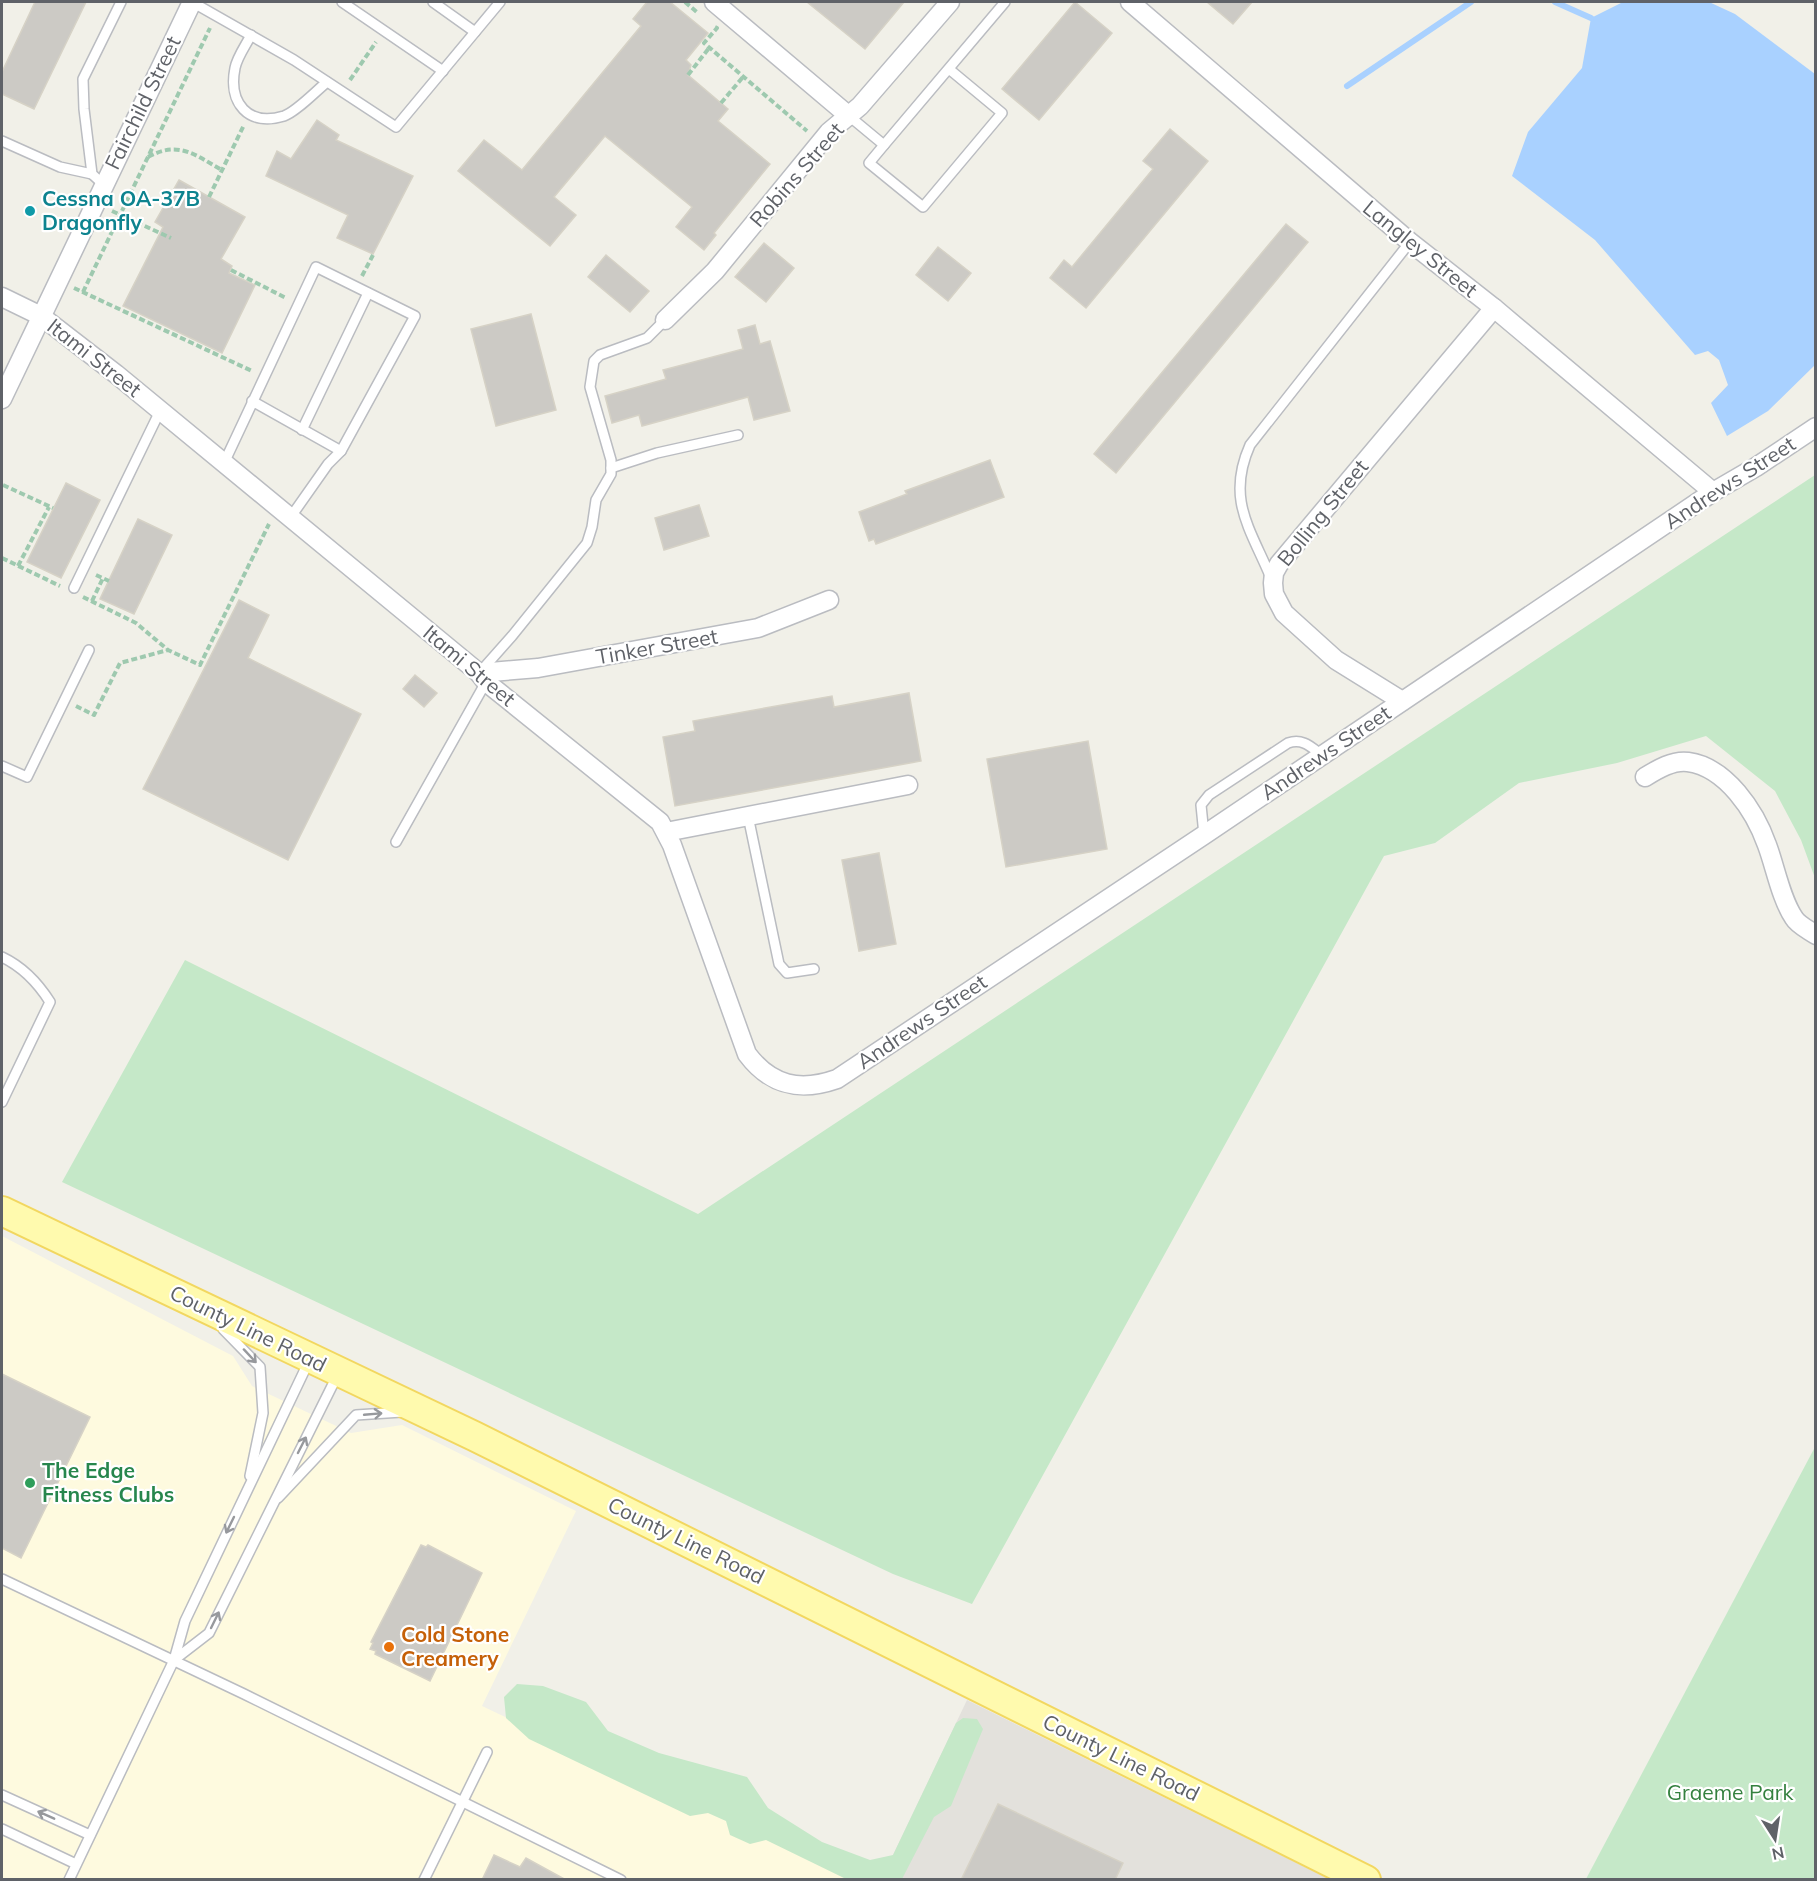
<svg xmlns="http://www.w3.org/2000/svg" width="1817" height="1881" font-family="Mulish,sans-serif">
<rect width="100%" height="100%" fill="#f1f0e8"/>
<polygon fill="#fefadf" points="2,1236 233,1356 252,1386 351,1433 402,1425 576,1511 482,1706 850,1879 2,1879"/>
<polygon fill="#e3e1dc" points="967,1700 1329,1879 881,1880"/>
<g fill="#c5e8c8">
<polygon points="1815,475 1815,878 1801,840 1775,791 1706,736 1617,763 1519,783 1435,843 1384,856 972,1604 893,1574 62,1182 185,960 698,1214"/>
<polygon points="1815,1447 1815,1879 1586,1879"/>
<polygon points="517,1684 543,1686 586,1702 608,1731 659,1753 747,1777 768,1808 822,1842 870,1860 893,1855 956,1723 963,1718 977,1719 983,1729 951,1806 934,1817 902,1879 846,1879 766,1840 750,1844 730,1835 726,1821 708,1813 690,1816 529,1739 506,1718 504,1697"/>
</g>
<polygon fill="#a9d1ff" points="1623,2 1709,2 1735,14 1815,74 1815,365 1768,411 1727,436 1711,403 1728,385 1719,360 1708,351 1695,355 1595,240 1512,176 1528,132 1582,68 1591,18"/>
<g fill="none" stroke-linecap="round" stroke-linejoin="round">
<g stroke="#a9d1ff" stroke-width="6">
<polyline points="1555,2 1591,18"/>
<polyline points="1347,86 1471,2"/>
</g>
</g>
<g fill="#cccac5" stroke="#d6d2c6" stroke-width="1.5">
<polygon points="35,2 86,2 34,109 2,94 2,72"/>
<polygon points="647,2 670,2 708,33 686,60 691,65 688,75 728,109 718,121 770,164 714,233 716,235 704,250 676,227 692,207 605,136 554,197 576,215 550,246 458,171 484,140 522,170 641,26 633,19"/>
<polygon points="807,2 904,2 865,49"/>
<polygon points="1075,2 1112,33 1039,120 1002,89"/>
<polygon points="1207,2 1252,2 1233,24"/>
<polygon points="317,120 339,135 336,140 413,176 373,254 337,238 348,215 266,176 277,151 291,159"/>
<polygon points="1170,129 1208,161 1086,308 1050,278 1064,260 1072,267 1153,169 1143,161"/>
<polygon points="179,180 245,217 221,259 232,266 229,273 255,285 222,353 123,306 163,227 155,222"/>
<polygon points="1286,224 1308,242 1116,473 1094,454"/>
<polygon points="764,243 794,268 766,302 735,277"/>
<polygon points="938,247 971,273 948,301 916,275"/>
<polygon points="606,255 649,291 630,312 588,277"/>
<polygon points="531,314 556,410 496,426 471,329"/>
<polygon points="755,325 760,344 770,341 790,411 754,420 748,397 642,426 639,415 612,423 605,396 666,379 663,370 743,349 738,330"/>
<polygon points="990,460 1004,497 876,544 874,539 869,541 859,512 907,494 905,491"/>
<polygon points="66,483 100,500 61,578 27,562"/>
<polygon points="699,505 709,536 664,550 655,518"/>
<polygon points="138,519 172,535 134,614 100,599"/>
<polygon points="239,600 269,615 248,658 361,714 288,860 143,789"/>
<polygon points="415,675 437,693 424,707 403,689"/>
<polygon points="909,693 921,761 675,806 663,737 695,731 693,721 832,696 834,707"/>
<polygon points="1088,741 1107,849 1006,867 987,759"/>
<polygon points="879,853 896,944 859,951 842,860"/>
<polygon points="2,1374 90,1417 21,1558 2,1548"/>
<polygon points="421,1545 426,1547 428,1545 482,1573 430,1681 375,1654 376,1651 370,1649 373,1643 371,1642"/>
<polygon points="998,1804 1123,1863 1115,1880 961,1880"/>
<polygon points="494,1855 520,1867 526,1858 566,1880 482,1880"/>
</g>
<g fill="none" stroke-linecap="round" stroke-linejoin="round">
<defs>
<g id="service">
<polyline points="192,2 294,60 396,127 500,2"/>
<polyline points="342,2 443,71"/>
<polyline points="433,2 475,32"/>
<path d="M251,35C246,45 237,57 235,68C228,103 248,127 284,116C296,112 316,91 327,82"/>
<polyline points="949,69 1002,113 923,207 869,163 884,145 1005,2"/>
<polyline points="849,116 884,145"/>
<polyline points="2,141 60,167 92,174"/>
<polyline points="104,185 92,174 84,109 83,79 121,2"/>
<polyline points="252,401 341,451"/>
<polyline points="302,430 368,293"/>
<polyline points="224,463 316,267 415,316 341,451 328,464 290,518"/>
<polyline points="611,468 657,453 738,435"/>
<path d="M1271,578C1250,528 1226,499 1250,445L1410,242"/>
<polyline points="74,588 160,411"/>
<polyline points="481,671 512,636 587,543 592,527 596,500 611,474 611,460 590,387 594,361 600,355 647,338 665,320"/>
<polyline points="2,766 27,777 89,650"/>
<polyline points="748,816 779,964 787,973 814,969"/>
<path d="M1204,835L1201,805L1209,795L1288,743C1303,738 1311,747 1322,755"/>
<polyline points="396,842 486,682"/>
<path d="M2,957C23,967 38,983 50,1002L2,1102"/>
<polyline points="223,1329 260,1367 263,1413 250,1476"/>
<polyline points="278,1498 356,1415 402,1412"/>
<polyline points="2,1579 244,1694 621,1880"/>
<polyline points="174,1660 209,1633 338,1374"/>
<polyline points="2,1795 90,1835"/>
<polyline points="2,1829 76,1864"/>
<polyline points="69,1880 174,1660 185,1621 309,1361"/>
<polyline points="424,1880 487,1752"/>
</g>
<g id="minor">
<polyline points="714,2 849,116"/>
<polyline points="1130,2 1410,242 1494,308 1713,492"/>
<path d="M2,297L41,316L116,374L479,673L486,682L660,822L672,845L747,1054C771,1086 800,1092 837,1079L1204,835L1713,492L1756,467L1816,427"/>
<polyline points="665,320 715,271 829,132 860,106 950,2"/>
<polyline points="2,399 192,2"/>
<polyline points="479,673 538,668 758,628 829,600"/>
<polyline points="1402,701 1336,660 1284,613 1274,594 1273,583 1274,573 1279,564 1494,308"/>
<path d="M1645,777C1658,769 1673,760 1688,762C1726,767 1755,811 1767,845C1775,866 1781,899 1794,918C1798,925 1809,930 1816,935"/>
<polyline points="666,832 908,785"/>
</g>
<polyline id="primary" points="2,1211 474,1436 1366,1880"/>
</defs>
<use href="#service" stroke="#babcc1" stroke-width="12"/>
<use href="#minor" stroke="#babcc1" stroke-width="21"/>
<use href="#primary" stroke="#f2d760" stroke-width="32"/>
<g stroke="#9ec9af" stroke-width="4" stroke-dasharray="6 3" stroke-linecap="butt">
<polyline points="685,2 698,13"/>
<polyline points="715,27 717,28 704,43 807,131"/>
<polyline points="688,75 709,48"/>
<polyline points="350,80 376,42"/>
<polyline points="721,103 743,77"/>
<path d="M148,157C179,140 195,155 222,170"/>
<polyline points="209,197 244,125"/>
<polyline points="112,211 171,238"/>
<polyline points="231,270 286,298"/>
<polyline points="362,276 373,255"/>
<polyline points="74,288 252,371"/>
<polyline points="83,292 210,28"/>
<polyline points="3,485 53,508"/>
<polyline points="2,558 60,586"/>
<polyline points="18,566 49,507"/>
<polyline points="96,575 109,581"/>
<polyline points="83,597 136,623 168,650 200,665 269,524"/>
<polyline points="92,601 103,578"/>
<polyline points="76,706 94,715 120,663 168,650"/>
</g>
<use href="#service" stroke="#fff" stroke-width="9"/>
<use href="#minor" stroke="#fff" stroke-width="18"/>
<use href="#primary" stroke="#fffaae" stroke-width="28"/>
</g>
<defs><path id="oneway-shaft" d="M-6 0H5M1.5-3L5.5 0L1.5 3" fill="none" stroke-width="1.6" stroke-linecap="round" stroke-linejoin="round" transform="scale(1.5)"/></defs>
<g stroke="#97999d">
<use href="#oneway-shaft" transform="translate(250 1356) rotate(47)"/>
<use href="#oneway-shaft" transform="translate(373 1414) rotate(-5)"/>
<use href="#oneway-shaft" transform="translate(302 1445) rotate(-63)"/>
<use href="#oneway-shaft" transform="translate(230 1525) rotate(116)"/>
<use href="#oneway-shaft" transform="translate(215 1620) rotate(-64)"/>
<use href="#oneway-shaft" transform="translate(46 1815) rotate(-156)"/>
</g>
<circle fill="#0f9aa8" stroke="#fff" stroke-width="2" cx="30" cy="211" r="6"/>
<circle fill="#2e9e5b" stroke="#fff" stroke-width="2" cx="30" cy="1483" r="6"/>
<circle fill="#e8710a" stroke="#fff" stroke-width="2" cx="389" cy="1647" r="6"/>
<g text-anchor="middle" stroke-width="4.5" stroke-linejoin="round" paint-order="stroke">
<g font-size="21" fill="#5f6268" stroke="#fff">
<text transform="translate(143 103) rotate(-64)" y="7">Fairchild Street</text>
<text transform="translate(797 175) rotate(-49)" y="7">Robins Street</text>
<text transform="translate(1420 249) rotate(39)" y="7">Langley Street</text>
<text transform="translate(94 358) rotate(38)" y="7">Itami Street</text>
<text transform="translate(1730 483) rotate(-33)" y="7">Andrews Street</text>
<text transform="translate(1323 513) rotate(-51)" y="7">Bolling Street</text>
<text transform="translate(657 647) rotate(-10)" y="7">Tinker Street</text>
<text transform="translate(469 666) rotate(40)" y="7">Itami Street</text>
<text transform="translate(1326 753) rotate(-34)" y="7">Andrews Street</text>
<text transform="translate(922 1022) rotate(-34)" y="7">Andrews Street</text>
<text transform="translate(248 1329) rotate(26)" y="7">County Line Road</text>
<text transform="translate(686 1541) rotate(26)" y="7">County Line Road</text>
<text transform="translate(1121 1758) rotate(26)" y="7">County Line Road</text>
</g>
<g font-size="21" font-weight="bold" fill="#0d838f" stroke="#fff" text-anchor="start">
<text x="42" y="206">Cessna OA-37B<tspan x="42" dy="24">Dragonfly</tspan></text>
</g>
<g font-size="21" font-weight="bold" fill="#27864d" stroke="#fff" text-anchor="start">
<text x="42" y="1478">The Edge<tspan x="42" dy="24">Fitness Clubs</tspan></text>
</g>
<g font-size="21" font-weight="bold" fill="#c56008" stroke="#fff" text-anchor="start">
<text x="401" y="1642">Cold Stone<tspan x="401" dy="24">Creamery</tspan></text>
</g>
<g font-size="21" fill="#34813f" stroke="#fff">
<text x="1730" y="1800">Graeme Park</text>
</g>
</g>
<rect width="1817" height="1881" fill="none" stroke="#5f6268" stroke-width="6"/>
<g transform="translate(1775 1839) rotate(168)" stroke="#ffffff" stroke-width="4.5" paint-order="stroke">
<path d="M0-4.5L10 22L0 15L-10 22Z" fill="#5f6268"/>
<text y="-9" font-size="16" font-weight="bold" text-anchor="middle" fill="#5f6268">N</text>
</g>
</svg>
